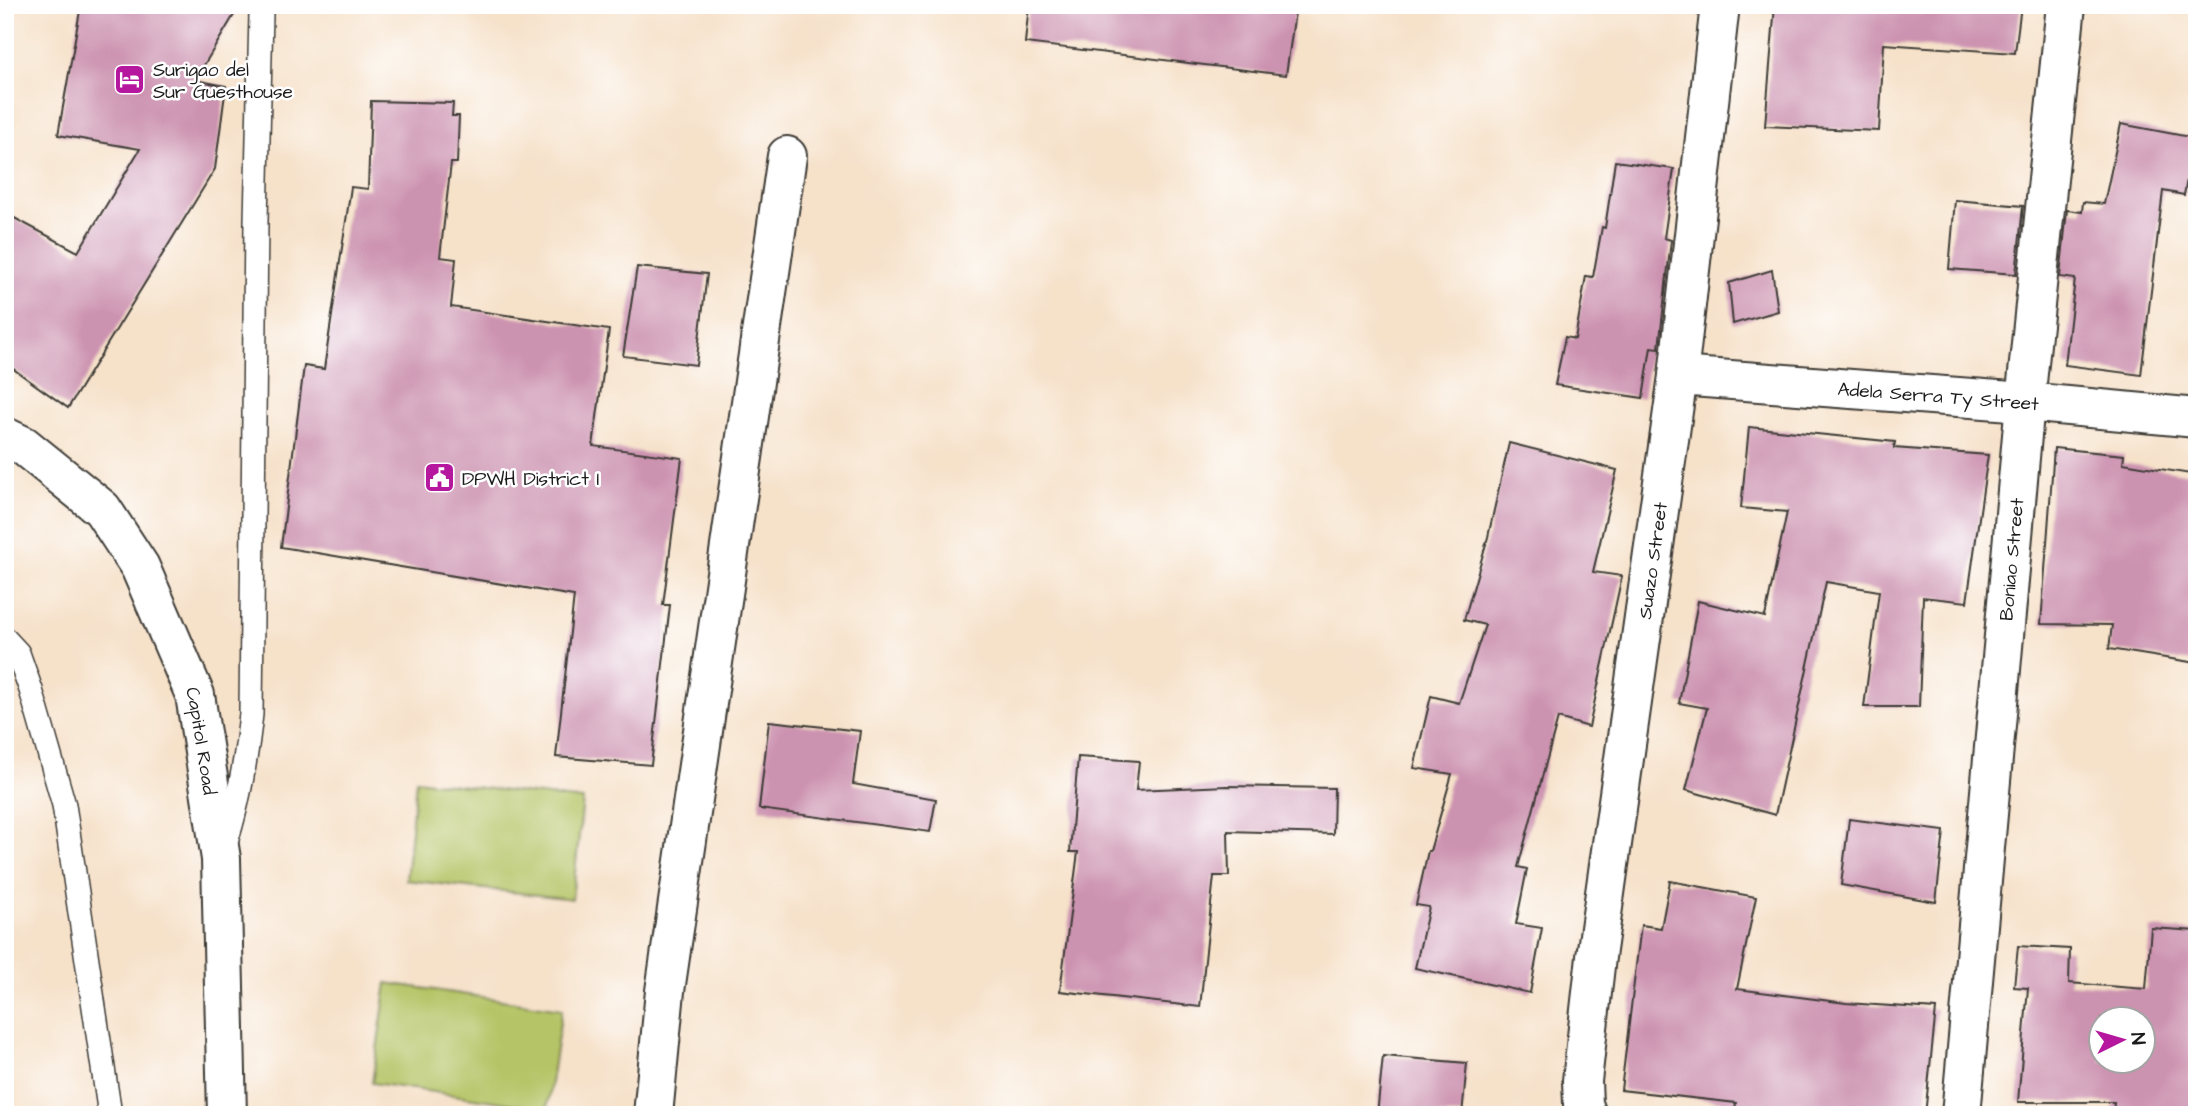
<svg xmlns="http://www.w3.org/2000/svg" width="2202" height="1120" font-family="'Architects Daughter',sans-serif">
<rect width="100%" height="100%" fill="#fff"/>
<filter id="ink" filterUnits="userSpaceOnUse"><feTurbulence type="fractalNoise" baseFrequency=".0143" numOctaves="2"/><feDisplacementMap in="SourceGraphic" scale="14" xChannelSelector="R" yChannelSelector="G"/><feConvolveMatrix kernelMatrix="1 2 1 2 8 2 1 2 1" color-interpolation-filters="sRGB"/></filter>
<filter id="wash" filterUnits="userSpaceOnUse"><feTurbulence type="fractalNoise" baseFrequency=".00686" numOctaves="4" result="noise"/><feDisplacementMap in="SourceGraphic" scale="28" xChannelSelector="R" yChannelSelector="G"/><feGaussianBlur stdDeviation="1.57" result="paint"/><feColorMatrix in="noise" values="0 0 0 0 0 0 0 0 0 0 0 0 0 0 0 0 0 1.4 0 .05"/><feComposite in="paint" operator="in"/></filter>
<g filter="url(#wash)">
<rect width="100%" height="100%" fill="#f6e1c9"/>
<g fill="#b5c466" stroke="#687041" stroke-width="2">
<polygon points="416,780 583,800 572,899 406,880"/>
<polygon points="387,983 562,1009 547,1109 372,1083"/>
</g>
<g id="blocks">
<g fill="#cc93b0" fill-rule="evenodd">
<polygon points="81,5 240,5 195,80 226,86 215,169 68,408 5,363 5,213 78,252 140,149 58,135"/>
<polygon points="1029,5 1296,5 1286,75 1025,43"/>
<polygon points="1775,5 2021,5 2015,53 1884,44 1879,131 1765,126"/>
<polygon points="371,101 453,103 452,116 459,116 457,163 451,163 440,257 456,259 451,307 609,330 593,446 682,458 663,605 670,605 651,765 556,757 574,596 281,547 304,366 324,369 351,187 368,189"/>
<polygon points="2121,124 2195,138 2184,195 2163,191 2141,375 2065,365 2075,279 2060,277 2067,210 2082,212 2083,202 2104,204"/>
<polygon points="1615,161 1674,169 1664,238 1671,240 1659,348 1651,347 1643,398 1555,385 1565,337 1575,339 1586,276 1593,277 1602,227 1605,228"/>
<polygon points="1955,200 2023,206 2016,274 1949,269"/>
<polygon points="637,267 707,274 696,365 623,356"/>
<polygon points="1772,270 1778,311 1733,324 1729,283"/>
<polygon points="1749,427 1895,442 1894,448 1988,455 1967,602 1923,597 1919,707 1864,707 1879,591 1826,582 1775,815 1686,790 1707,708 1679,703 1698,601 1765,617 1787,512 1741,508"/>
<polygon points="1509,443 1617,470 1593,572 1622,576 1589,727 1558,718 1518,867 1527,869 1516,924 1542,928 1530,993 1415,968 1429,907 1416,905 1428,851 1430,851 1452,774 1414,768 1431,696 1459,703 1485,625 1464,620 1488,537"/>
<polygon points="2054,448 2124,455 2123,463 2197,475 2197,663 2109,649 2112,625 2041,624"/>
<polygon points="769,721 860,731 853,784 936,799 930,832 759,809"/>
<polygon points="1078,757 1139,761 1136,790 1227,786 1334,788 1333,834 1228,831 1229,876 1214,876 1200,1007 1060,991 1078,852 1070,852"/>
<polygon points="1849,819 1944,831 1936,902 1841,885"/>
<polygon points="1670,881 1756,897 1737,989 1846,1003 1936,1009 1925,1115 1864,1115 1735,1109 1736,1103 1621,1090 1641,925 1661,928"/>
<path d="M2151,928L2197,931V1115H2113L2114,1102H2018L2028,988L2014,987L2018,946L2070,949L2069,983L2146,989ZM2101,1018H2143V1060H2101Z"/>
<polygon points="1383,1056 1467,1063 1462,1115 1377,1115"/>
</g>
</g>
</g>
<g filter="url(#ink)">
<use href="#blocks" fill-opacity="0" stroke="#3d3a36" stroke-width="2"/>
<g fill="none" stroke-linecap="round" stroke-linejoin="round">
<defs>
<g id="service">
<polyline points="5,639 18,653 31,690 64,805 110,1115"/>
<path d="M224,848C239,804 246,760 251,714L256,221L261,14"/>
</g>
<g id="minor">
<path id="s1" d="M1678,376L2025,402L2197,418"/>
<path id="s2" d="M5,437L24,446L102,509L140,567L195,695L221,859L227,1115"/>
<polyline points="653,1115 665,991 787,156"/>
<path id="s3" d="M1587,1115L1583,1104L1582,1081L1596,957L1678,376L1720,5"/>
<path id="s4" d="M1961,1115L2025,402L2066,5"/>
</g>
</defs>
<use href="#service" stroke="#3d3a36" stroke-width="26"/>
<use href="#minor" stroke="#3d3a36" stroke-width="42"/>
<use href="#service" stroke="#fff" stroke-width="23"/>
<use href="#minor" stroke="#fff" stroke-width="38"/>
</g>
</g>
<defs>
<symbol id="hotel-square" viewBox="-11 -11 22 22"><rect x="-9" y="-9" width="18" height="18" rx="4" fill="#b5179e" stroke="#fff"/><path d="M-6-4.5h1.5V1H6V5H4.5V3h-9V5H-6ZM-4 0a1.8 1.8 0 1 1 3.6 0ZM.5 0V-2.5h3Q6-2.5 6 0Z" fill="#fff"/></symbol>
<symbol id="civic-square" viewBox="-11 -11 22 22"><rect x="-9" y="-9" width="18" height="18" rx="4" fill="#b5179e" stroke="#fff"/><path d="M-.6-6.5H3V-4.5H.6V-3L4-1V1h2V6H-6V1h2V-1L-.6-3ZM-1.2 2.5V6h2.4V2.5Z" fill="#fff"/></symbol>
</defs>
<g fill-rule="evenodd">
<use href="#hotel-square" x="112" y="62" width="35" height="35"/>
<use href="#civic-square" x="422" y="460" width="35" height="35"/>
</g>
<g text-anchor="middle" stroke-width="5" stroke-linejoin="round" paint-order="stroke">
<g font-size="19" fill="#1c1c1c" stroke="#fff" text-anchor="start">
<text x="153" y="76">Surigao del<tspan x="153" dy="22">Sur Guesthouse</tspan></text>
<text x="462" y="485">DPWH District I</text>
</g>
<g font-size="19" fill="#1c1c1c" stroke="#fff">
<text dy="7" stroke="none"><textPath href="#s1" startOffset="261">Adela Serra Ty Street</textPath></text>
<text dy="7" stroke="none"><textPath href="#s4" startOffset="558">Boniao Street</textPath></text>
<text dy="7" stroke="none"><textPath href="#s3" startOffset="560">Suazo Street</textPath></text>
<text dy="7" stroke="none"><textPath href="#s2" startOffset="376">Capitol Road</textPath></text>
</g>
</g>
<rect width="2202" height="1120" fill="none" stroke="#fff" stroke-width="28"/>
<g transform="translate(2122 1040) rotate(85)"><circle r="33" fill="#ffffff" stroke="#a4a4a4" stroke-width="2"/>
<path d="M0-5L12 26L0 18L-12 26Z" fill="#b5179e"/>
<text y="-10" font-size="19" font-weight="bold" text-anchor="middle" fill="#1c1c1c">N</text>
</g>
</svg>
